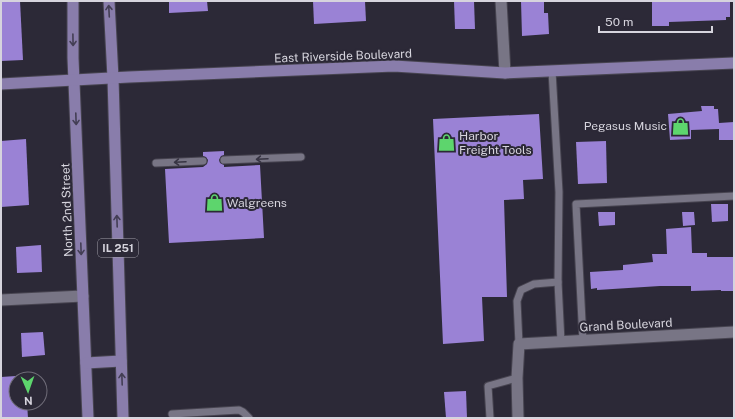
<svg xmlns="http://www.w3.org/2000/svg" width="735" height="419" font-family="'Public Sans',sans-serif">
<rect width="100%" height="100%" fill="#2c2937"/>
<g fill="#9a82d5">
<polygon points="1,1 20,1 23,60 1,61"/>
<polygon points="169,1 207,1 208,11 169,13"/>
<polygon points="313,1 365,1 366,21 314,24"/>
<polygon points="454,1 474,1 475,29 455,29"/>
<polygon points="521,1 544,1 544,13 548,13 549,34 522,36"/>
<polygon points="652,1 730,1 730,17 726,17 726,20 669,22 669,26 652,26"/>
<polygon points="701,106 714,106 714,109 718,109 719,123 734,122 734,140 719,140 719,129 691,130 691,139 670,140 668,114 702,111"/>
<polygon points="539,114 543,179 523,180 524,199 504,200 507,297 482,297 484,341 443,344 433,119"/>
<polygon points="26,139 29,205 1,207 1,141"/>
<polygon points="606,141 607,183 578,184 576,142"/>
<polygon points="224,151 224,155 221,156 219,160 220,163 224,165 224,167 260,165 264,238 169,243 165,169 203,167 207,164 208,160 206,157 203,156 203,152"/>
<polygon points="711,204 728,204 728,221 712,222"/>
<polygon points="598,212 615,212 615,225 599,226"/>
<polygon points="682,212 694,212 695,225 683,226"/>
<polygon points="691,227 692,253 707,253 707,257 734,257 734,291 721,291 721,290 691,291 691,286 660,286 597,290 597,288 591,289 590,272 623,270 623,265 653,262 652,254 667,254 666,229"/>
<polygon points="41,245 42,272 17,273 16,247"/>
<polygon points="43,332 45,355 22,357 21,333"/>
<polygon points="16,376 16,403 27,403 28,418 1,418 1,377"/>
<polygon points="466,391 467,418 446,418 444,392"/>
</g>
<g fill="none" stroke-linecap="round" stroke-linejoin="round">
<defs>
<g id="service">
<polyline points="552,71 559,192 558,282 561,342"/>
<polyline points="224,160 301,157"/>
<polyline points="156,163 203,161"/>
<polyline points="583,341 576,204 734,196"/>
<polyline points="519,344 517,301 521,290 534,284 558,282"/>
<polyline points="172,414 239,410 243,412 249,418"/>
<polyline points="490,418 488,386 517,378"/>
</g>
<g id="minor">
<polyline points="501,1 505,73"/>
<polyline points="1,300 83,296"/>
<polyline points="518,418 517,378 519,344 734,332"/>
</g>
<g id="primary">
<polyline points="73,1 73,58 88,418"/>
<polyline points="109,1 113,78 123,418"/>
<polyline points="1,84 129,77 394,66 505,73 734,63"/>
<polyline points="86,363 121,361"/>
</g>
</defs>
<use href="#service" stroke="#474450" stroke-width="9"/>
<use href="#minor" stroke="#474450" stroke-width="13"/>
<use href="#primary" stroke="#474450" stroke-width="13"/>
<use href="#service" stroke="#787585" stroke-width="7"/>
<use href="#minor" stroke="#787585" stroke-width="11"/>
<use href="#primary" stroke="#897dab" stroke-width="11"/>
</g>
<defs><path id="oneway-shaft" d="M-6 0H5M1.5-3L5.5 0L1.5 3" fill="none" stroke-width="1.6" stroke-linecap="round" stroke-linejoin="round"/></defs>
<g stroke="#433e54">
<use href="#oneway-shaft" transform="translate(109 11) rotate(-93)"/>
<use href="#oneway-shaft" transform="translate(73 40) rotate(89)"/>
<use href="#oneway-shaft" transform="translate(76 119) rotate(88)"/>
<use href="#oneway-shaft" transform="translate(117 221) rotate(-92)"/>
<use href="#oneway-shaft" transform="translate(81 249) rotate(88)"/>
<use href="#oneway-shaft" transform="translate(122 379) rotate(-92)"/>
</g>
<g stroke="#373443">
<use href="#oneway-shaft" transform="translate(262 159) rotate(177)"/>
<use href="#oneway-shaft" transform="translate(180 162) rotate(177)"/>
</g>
<defs>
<symbol id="shop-bare" viewBox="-9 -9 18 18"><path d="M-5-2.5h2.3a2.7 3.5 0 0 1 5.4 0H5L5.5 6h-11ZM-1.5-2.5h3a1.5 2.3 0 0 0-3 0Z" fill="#5dd56d" stroke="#2c2937" stroke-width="2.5" paint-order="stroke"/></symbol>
</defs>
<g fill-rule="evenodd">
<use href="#shop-bare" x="668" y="114" width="25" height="25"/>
<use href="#shop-bare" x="434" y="130" width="25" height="25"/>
<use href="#shop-bare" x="202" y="190" width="25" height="25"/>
</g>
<g text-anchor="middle" stroke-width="4" stroke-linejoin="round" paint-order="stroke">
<rect fill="#2c2937" stroke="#a3a1ab" stroke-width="1" x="98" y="239" width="40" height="18" rx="3"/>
<g font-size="11" font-weight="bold" fill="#d6d4dd">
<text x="118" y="252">IL 251</text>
</g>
<g font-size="12" fill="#d6d4dd" stroke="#2c2937">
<text transform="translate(343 56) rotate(-2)" y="4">East Riverside Boulevard</text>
<text transform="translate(67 210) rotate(-92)" y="4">North 2nd Street</text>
<text transform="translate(626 325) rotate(-3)" y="4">Grand Boulevard</text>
</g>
<g font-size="12" fill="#d6d4dd" stroke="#2c2937" text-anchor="start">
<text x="667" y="130" text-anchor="end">Pegasus Music</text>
<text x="459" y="140">Harbor<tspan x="459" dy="14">Freight Tools</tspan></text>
<text x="227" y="207">Walgreens</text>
</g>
</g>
<rect width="735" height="419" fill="none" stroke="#d6d4dd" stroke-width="4"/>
<g transform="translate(28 391) rotate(178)"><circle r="19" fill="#2c2937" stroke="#706d79"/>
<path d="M0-3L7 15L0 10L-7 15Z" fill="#5dd56d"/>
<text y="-6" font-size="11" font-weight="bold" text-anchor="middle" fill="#d6d4dd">N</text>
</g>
<path d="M599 26v6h113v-6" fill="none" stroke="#d6d4dd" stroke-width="2"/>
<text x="605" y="26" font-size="12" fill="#d6d4dd" stroke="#2c2937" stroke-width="3" paint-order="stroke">50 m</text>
</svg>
